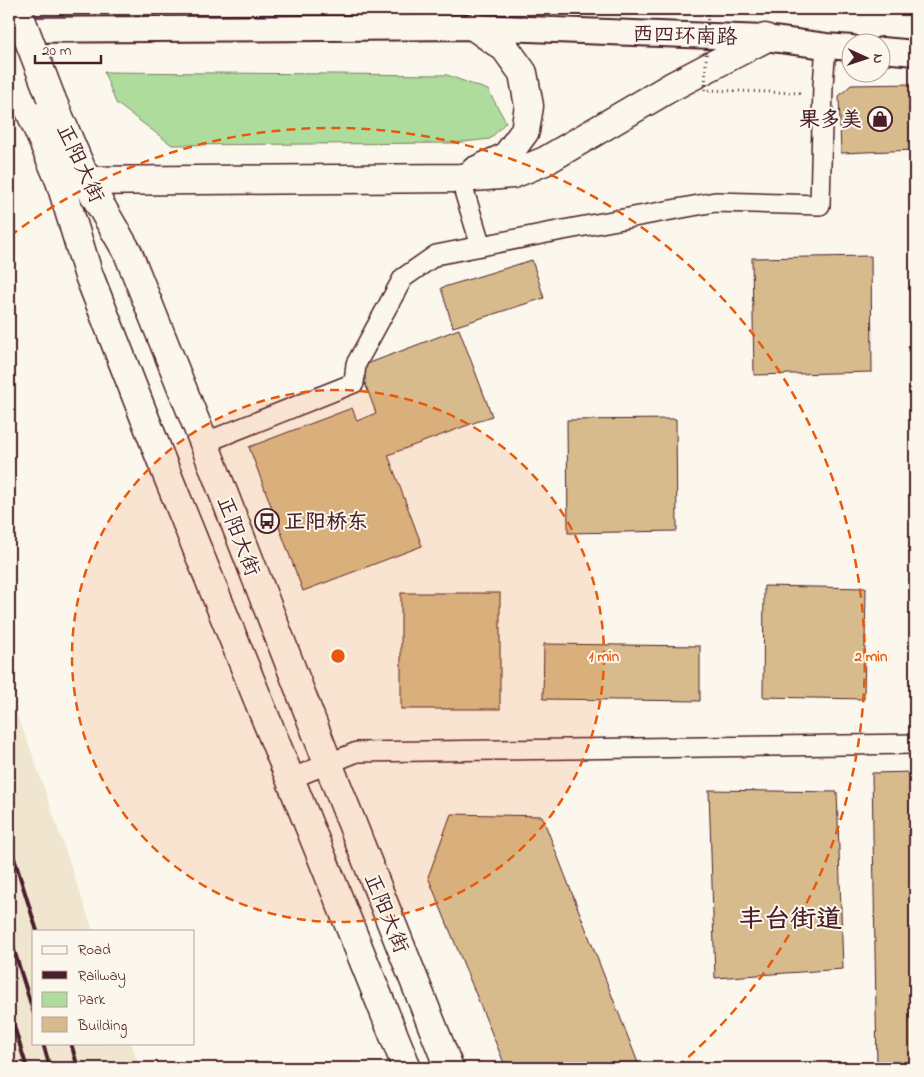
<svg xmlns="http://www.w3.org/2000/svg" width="924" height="1077" font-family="'Indie Flower','LXGW WenKai TC',sans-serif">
<rect width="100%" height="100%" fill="#fbf7ec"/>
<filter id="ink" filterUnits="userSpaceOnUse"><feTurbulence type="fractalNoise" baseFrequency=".02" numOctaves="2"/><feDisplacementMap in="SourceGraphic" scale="10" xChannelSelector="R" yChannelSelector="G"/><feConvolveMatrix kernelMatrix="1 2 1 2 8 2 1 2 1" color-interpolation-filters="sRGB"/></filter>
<g filter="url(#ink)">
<polygon fill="#f0e5cf" points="9,696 32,753 93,931 34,931 34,1043 131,1043 140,1068 9,1068"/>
<polygon fill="#aedc9c" stroke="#7c7e64" points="104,72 447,75 488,90 506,122 490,139 454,143 172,145 116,103"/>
<g fill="#d8bb8c" stroke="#4a1f2b">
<polygon points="915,84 915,150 841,153 839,96 851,85"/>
<polygon points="871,256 872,372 754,375 752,258"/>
<polygon points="532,260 544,298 453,327 441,288"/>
<polygon points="459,329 492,416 388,455 422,546 303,591 249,447 352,408 357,421 376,413 359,367"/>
<polygon points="676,419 677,531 568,533 567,420"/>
<polygon points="764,586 866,588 864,699 763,697"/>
<rect x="401" y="593" width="99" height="116"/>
<polygon points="544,644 700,646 700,701 543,699"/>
<polygon points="915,772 915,1068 877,1068 872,773"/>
<polygon points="709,790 837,792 843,969 715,978"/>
<polygon points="451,814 542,816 640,1068 506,1068 428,877"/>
</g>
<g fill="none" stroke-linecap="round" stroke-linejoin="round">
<defs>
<g id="minor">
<polyline points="460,178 481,246"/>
<polyline points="204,443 354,383 356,364 403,278 436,255 547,233 715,202 820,205 823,85 826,46"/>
<polyline points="290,779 357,752 915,744"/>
</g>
<g id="tertiary">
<polyline points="9,30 475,27 765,38 826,46 852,48"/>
<polyline points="882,50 915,53"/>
</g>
<g id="secondary">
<polyline points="9,59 27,104 60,181 88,273 162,462 407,1068"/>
<polyline points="51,98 87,182 128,253 204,443 328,763 449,1068"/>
<polyline points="475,171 506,157 525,131 529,106 523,73 505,48 475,27"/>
<polyline points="71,181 460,178 513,174 545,161 671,87 765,38"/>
</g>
</defs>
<use href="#minor" stroke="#4a1f2b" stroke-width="22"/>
<use href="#tertiary" stroke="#4a1f2b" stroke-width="28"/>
<use href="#secondary" stroke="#4a1f2b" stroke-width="31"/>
<use href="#minor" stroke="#fbf7ec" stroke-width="19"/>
<use href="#tertiary" stroke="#fbf7ec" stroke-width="24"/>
<use href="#secondary" stroke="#fbf7ec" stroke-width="28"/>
<g stroke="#4a1f2b" stroke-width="4">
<polyline points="9,842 37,931"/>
<polyline points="9,934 34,1014"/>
<polyline points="9,1010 27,1068"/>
<polyline points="43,1043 50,1068"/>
<polyline points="71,1043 78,1068"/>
<polyline points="9,1050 14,1068"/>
</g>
<defs>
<polyline id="secondary-bridge" points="17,9 51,98"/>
</defs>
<use href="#secondary-bridge" stroke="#4a1f2b" stroke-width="31" stroke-linecap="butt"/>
<polyline stroke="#4a1f2b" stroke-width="3" stroke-dasharray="1 4" stroke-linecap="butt" points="708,9 705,90 800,93"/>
<use href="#secondary-bridge" stroke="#fbf7ec" stroke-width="28"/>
</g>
</g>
<circle cx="338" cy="656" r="266" fill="#e8590c" fill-opacity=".12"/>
<g fill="none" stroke="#e8590c" stroke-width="2.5" stroke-dasharray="9 6">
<circle cx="338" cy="656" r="266"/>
<path d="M10 236A533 533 0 0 1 677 1067"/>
</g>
<defs>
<symbol id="shop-ring" viewBox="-11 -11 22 22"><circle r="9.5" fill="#fbf7ec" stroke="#4a1f2b" stroke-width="1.5"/><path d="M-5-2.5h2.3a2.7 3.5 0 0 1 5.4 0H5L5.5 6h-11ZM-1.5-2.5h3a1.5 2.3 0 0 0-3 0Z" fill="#4a1f2b"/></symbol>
<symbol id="bus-ring" viewBox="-11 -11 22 22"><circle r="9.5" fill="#fbf7ec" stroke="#4a1f2b" stroke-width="1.5"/><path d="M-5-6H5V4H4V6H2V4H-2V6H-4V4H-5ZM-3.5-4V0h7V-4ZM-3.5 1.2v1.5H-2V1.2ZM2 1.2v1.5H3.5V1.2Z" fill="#4a1f2b"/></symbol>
</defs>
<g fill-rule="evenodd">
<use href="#shop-ring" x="866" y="105" width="28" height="28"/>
<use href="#bus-ring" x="253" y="507" width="28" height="28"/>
</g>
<g text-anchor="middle" stroke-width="4" stroke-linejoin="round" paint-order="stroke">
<g font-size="21" fill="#4a1f2b" stroke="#fbf7ec">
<text transform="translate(685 35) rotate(2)" y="7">西四环南路</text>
<text transform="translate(81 163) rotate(65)" y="7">正阳大街</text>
<text transform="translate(239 536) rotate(69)" y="7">正阳大街</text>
<text transform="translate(387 913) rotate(68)" y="7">正阳大街</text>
</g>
<g font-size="21" font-weight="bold" fill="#4a1f2b" stroke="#fbf7ec" text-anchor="end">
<text x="862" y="126">果多美</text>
<text x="284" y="528" text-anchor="start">正阳桥东</text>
</g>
<g font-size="26" font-weight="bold" fill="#4a1f2b" stroke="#fbf7ec">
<text x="790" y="927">丰台街道</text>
</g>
</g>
<circle cx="338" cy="656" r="8" fill="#e8590c" stroke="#fbf7ec" stroke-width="2.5"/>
<g font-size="15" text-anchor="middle" font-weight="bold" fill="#e8590c" stroke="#fbf7ec" stroke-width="4" stroke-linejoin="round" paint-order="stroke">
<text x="604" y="661">1 min</text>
<text x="871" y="661">2 min</text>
</g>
<rect width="924" height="1077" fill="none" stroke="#fbf7ec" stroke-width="30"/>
<rect x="15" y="15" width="894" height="1047" fill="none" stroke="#4a1f2b" stroke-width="2" filter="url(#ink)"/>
<rect x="32" y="930" width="162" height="115" fill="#fbf7ec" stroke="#b4a19f"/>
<rect x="42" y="946" width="25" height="8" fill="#fbf7ec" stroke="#b4a19f"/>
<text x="78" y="954" font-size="15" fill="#4a1f2b">Road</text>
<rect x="42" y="971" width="25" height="8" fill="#4a1f2b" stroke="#b4a19f"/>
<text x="78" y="980" font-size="15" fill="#4a1f2b">Railway</text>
<rect x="42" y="992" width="25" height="15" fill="#aedc9c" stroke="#b4a19f"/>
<text x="78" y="1004" font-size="15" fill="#4a1f2b">Park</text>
<rect x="42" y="1017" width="25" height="15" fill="#d8bb8c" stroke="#b4a19f"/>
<text x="78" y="1030" font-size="15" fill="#4a1f2b">Building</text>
<g transform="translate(866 58) rotate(93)"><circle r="24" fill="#fbf7ec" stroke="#b4a19f"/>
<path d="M0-4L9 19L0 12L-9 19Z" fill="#4a1f2b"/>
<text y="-8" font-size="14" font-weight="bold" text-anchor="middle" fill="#4a1f2b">N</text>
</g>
<path d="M35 55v8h66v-8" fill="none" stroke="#4a1f2b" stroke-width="2.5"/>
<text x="42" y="55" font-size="15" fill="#4a1f2b" stroke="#fbf7ec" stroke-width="4" paint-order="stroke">20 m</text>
</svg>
